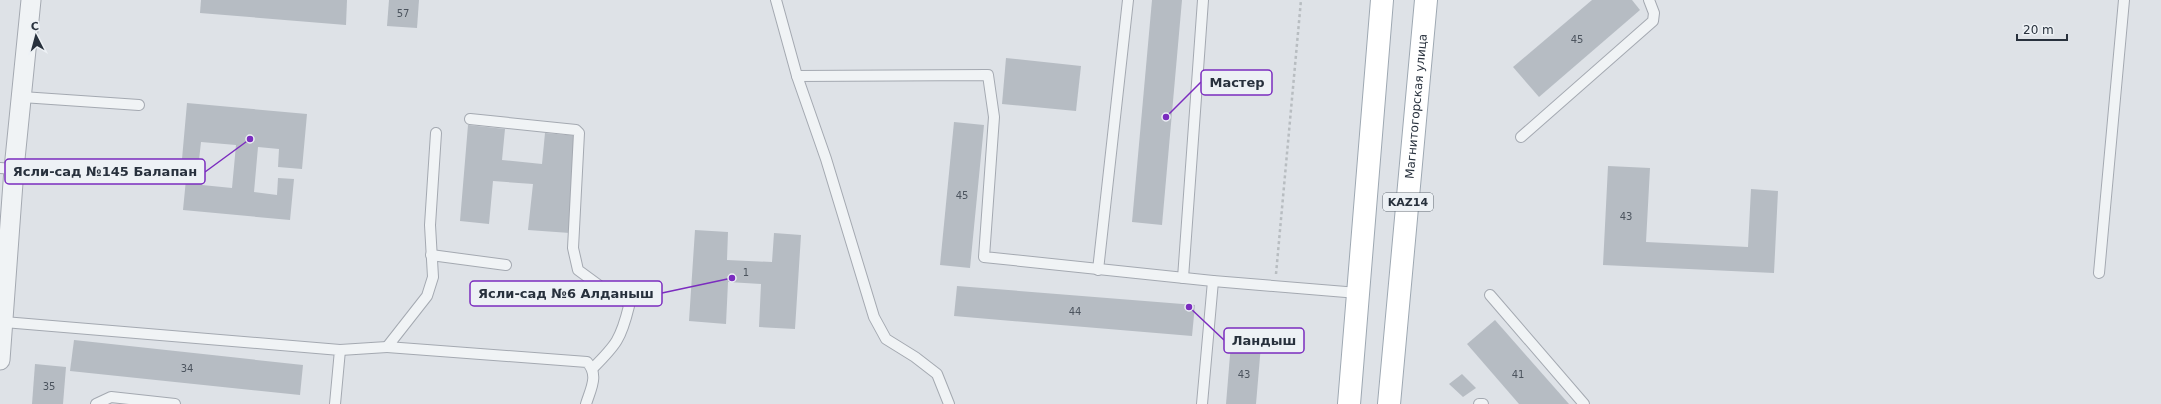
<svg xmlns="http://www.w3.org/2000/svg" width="2161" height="404" font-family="'DejaVu Sans',sans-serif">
<rect width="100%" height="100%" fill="#dee2e7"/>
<g fill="#b6bcc3">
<polygon points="201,0 347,0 346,25 200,13"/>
<polygon points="389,0 419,0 417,28 387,26"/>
<polygon points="1152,0 1182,0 1162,225 1132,222"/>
<polygon points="1592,0 1632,0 1640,10 1539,97 1513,67"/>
<polygon points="1006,58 1081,66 1076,111 1002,104"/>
<polygon points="187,103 307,114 302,169 278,167 279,149 258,147 254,192 277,195 278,178 294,179 290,220 183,210 187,169 203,170 202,185 232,188 236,145 201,142 199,160 182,159"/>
<polygon points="954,122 984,125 970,268 940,265"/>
<polygon points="468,125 505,129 502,160 542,164 545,133 579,136 570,233 528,230 533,184 493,181 489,224 460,221"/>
<polygon points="1608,166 1650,168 1646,242 1748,247 1751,189 1778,191 1774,273 1603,265"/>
<polygon points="695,230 728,232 727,260 772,262 774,233 801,235 795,329 759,327 761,284 728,282 726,324 689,321"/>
<polygon points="957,286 1195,305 1192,336 954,316"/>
<polygon points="1495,320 1569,404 1519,404 1467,344"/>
<polygon points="74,340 303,365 300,395 70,371"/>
<polygon points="1231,343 1261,345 1256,404 1226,404"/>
<polygon points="35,364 66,367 63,404 32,404"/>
<polygon points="1462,374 1476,388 1463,397 1449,384"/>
</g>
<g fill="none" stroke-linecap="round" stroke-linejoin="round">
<defs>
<g id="lane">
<polyline points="776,0 797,76"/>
<polyline points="22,97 139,105"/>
<path d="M470,119L576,130L579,133L573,248L578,270L608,292L625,300L629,306C621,339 616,345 593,368"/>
<path d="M436,133L430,225L433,277L427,296L387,347L587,362C599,375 591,388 586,404"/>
<polyline points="1521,137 1653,21 1654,13 1649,0"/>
<polyline points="0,168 14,169"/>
<polyline points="431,255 506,265"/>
<polyline points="1098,270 1128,0"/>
<polyline points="2099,273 2124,0"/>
<polyline points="1183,278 1203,0"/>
<polyline points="1213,281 1358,293"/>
<polyline points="1490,295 1584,404"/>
<polyline points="4,322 340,350 335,404"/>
<polyline points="340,350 387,347"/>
<polyline points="96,404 111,397 175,404"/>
<polyline points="949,404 937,374 915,357 886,339 874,317 826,159 797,76 988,75 994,117 984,257 1213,281 1202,404"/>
<polyline points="1479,404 1483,404"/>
</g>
<polyline id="street" points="0,360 14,169 31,0"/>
<g id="primary">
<polyline points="1349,404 1382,0"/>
<path id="s1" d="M1389,404L1426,0"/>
</g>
</defs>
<use href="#lane" stroke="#a4a9b1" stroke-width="12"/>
<use href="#street" stroke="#a4a9b1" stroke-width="21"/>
<use href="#primary" stroke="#9ea8b2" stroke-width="24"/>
<polyline stroke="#b8bdc1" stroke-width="2.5" stroke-dasharray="3 3" stroke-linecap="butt" points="1276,274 1301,0"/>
<use href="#lane" stroke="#f0f3f5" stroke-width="10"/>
<use href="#street" stroke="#f0f3f5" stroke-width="19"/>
<use href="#primary" stroke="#fff" stroke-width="22"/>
</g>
<g text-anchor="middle" stroke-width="3.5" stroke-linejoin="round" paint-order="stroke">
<g font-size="10" fill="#4c545e">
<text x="403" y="17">57</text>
<text x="1577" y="43">45</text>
<text x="962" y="199">45</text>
<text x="1626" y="220">43</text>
<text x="746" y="276">1</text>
<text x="1075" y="315">44</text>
<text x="187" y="372">34</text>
<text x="1244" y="378">43</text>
<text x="1518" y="378">41</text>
<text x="49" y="390">35</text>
</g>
<rect fill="#edf1f5" stroke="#636b74" stroke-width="1" x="1383" y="193" width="50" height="18" rx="3"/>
<g font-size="11" font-weight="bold" fill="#28313d">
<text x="1408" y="206">KAZ14</text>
</g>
<g font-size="12" fill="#28313d" stroke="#edf1f5">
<text dy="4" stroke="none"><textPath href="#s1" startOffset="299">Магнитогорская улица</textPath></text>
</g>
</g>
<path fill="none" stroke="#7b2cbf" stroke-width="1.5" d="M1166 117L1201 82M250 139L205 172M732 278L662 293M1189 307L1224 340"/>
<g fill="#7b2cbf" stroke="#edf1f5" stroke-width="1.5">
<circle cx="1166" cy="117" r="4"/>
<circle cx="250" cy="139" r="4"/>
<circle cx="732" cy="278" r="4"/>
<circle cx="1189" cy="307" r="4"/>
</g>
<g fill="#edf1f5" stroke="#7b2cbf" stroke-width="1.5">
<rect x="1201" y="70" width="71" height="25" rx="4"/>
<rect x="5" y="159" width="200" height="25" rx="4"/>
<rect x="470" y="281" width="192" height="25" rx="4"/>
<rect x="1224" y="328" width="80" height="25" rx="4"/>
</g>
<g font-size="13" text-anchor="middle" font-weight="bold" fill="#28313d">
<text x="1237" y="87">Мастер</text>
<text x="105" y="176">Ясли-сад №145 Балапан</text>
<text x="566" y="298">Ясли-сад №6 Алданыш</text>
<text x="1264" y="345">Ландыш</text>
</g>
<g transform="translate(36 36) rotate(354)" stroke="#edf1f5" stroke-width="3" paint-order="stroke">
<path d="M0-3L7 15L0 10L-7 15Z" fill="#28313d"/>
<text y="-6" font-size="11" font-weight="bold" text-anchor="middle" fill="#28313d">С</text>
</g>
<path d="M2017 34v6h50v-6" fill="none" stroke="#28313d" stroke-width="2"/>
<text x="2023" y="34" font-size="12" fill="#28313d" stroke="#edf1f5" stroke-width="3" paint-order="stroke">20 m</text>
</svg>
